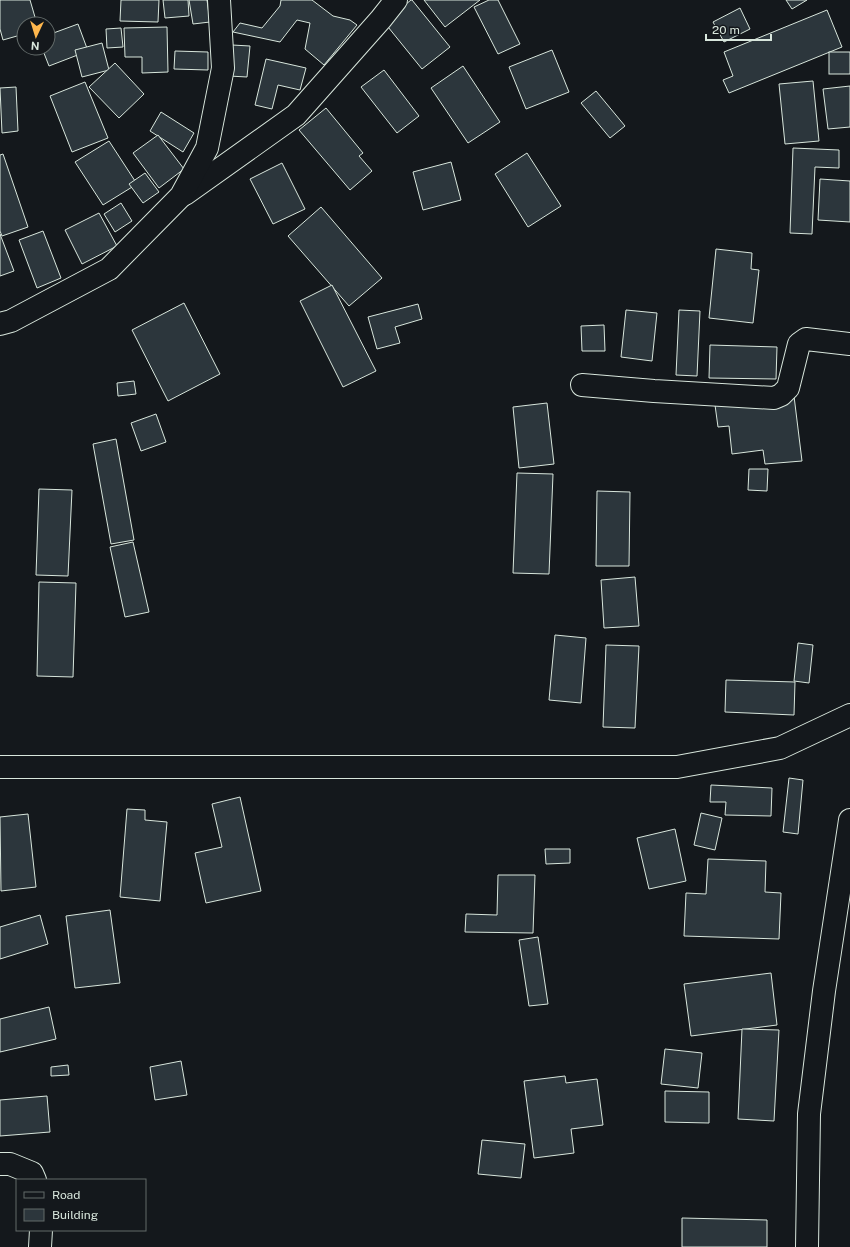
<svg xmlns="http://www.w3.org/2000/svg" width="850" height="1247" font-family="'Public Sans',sans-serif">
<rect width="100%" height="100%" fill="#14181c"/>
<g fill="#2c363c" stroke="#d8e6dc">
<polygon points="0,0 30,0 37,24 24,24 24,34 3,40 0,29"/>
<polygon points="121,0 159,0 158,22 120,21"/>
<polygon points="163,0 188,0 189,16 165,18"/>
<polygon points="189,0 207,0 210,22 193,24"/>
<polygon points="281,0 312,0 333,16 350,20 357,25 324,65 305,49 310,23 297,20 280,42 233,32 240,23 262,28 280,6"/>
<polygon points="411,0 412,0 450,47 422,69 384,22"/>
<polygon points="424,0 480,0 445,27"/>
<polygon points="489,0 498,0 520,44 498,54 474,7"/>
<polygon points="786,0 807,0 792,9"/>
<polygon points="740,8 750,29 724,42 713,22"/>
<polygon points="827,10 842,47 729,93 723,80 733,76 724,52"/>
<polygon points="78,24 88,51 49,66 42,48 48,48 48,35"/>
<polygon points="167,27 168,72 142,73 142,57 125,57 124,28"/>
<polygon points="121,28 123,47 107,48 106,29"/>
<polygon points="102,43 109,70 82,77 75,50"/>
<polygon points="232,45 250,46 247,77 229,76"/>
<polygon points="552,50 569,92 526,109 509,67"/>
<polygon points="175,51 208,52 208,70 174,69"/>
<rect x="829" y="52" width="21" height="22"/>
<polygon points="266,59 306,68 300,90 278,85 272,109 255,105"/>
<polygon points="115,63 144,94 119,118 89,87"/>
<polygon points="463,66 500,122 468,143 431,88"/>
<polygon points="384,70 419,116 397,133 361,87"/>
<polygon points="813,81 819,141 785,144 779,84"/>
<polygon points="85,82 108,138 72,152 50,96"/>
<polygon points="850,86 850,127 828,129 823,89"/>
<polygon points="16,87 18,131 2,133 0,88"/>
<polygon points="596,91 625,126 610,138 581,103"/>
<polygon points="326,108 363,153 359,156 372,171 350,190 299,130"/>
<polygon points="161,112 194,133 183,152 150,131"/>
<polygon points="158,135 184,169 159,188 133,153"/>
<polygon points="109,141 137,184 103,205 75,162"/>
<polygon points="793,148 839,150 839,168 815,167 812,234 790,233"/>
<polygon points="527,153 561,206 528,227 495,174"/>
<polygon points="3,154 28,227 2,236 0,231 0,155"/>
<polygon points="451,162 461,200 423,210 413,172"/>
<polygon points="282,163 305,209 273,224 250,179"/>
<polygon points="145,173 159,192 143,203 129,184"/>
<polygon points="820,179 850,181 850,222 818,220"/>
<polygon points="121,203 132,221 115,232 104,214"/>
<polygon points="321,207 382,278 349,306 288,236"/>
<polygon points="99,213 117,246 82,264 65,230"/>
<polygon points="43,231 61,278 37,288 19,240"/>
<polygon points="0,234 14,271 0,276"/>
<polygon points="716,249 752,253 751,269 759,270 753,323 709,318"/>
<polygon points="332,285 376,371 343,387 300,301"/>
<polygon points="184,303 220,374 168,401 132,330"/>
<polygon points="418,304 422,319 395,327 400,343 377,349 368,317"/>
<polygon points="626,310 657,313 652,361 621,357"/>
<polygon points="679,310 700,311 697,376 676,375"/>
<polygon points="604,325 605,351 582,351 581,326"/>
<polygon points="710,345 777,347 776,379 709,378"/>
<polygon points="134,381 136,394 118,396 117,383"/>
<polygon points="794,396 802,461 765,464 763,450 732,454 729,426 718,427 715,405"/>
<polygon points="547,403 554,464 519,468 513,407"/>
<polygon points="156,414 166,442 141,451 131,423"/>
<polygon points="116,439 134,540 111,544 93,444"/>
<polygon points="749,469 768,469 767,491 748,490"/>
<polygon points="517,473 553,474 549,574 513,573"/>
<polygon points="39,489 72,490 68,576 36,575"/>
<polygon points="597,491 630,492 629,566 596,566"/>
<polygon points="133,542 149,612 125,617 110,547"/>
<polygon points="635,577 639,626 604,628 601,580"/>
<polygon points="39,582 76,583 73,677 37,676"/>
<polygon points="555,635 586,638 581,703 549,700"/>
<polygon points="798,643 813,645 809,683 794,681"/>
<polygon points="606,645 639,646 635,728 603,727"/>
<polygon points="726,680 795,682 794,715 725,712"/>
<polygon points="789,778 803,780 798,834 783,832"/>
<polygon points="711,785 772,788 771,816 725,815 726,802 710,802"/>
<polygon points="240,797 261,891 206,903 195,853 222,847 212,804"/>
<polygon points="127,809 145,810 145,820 167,822 160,901 120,897"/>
<polygon points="701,813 722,818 715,850 694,845"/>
<polygon points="28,814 36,887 1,891 0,817"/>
<polygon points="675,829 686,881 649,889 637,838"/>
<polygon points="545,849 570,849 570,863 546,864"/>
<polygon points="708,859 766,861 765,892 781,893 779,939 684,936 686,893 706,894"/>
<polygon points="498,875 535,875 533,933 465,932 466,914 497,915"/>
<polygon points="110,910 120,983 75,988 66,916"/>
<polygon points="40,915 48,944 0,959 0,927"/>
<polygon points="538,937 548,1004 529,1006 519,940"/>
<polygon points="771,973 777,1025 691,1036 684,984"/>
<polygon points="49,1007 56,1039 0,1052 0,1019"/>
<polygon points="742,1029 779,1030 774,1121 738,1119"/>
<polygon points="665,1049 702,1053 698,1088 661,1084"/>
<polygon points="181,1061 187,1095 155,1100 150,1067"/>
<polygon points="68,1065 69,1075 51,1076 51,1067"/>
<polygon points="565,1076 566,1083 597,1079 603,1125 571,1129 574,1153 534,1158 524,1081"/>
<polygon points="665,1091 709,1092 709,1123 665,1122"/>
<polygon points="47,1096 50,1132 0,1136 0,1100"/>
<polygon points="482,1140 525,1144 521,1178 478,1174"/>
<polygon points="682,1218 767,1220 767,1247 682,1247"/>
</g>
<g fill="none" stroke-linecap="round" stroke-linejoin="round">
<defs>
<g id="minor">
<polyline points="185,194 296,115 381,19 396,0"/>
<polyline points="0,324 11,321 109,269 181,196 207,148 223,68 219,0"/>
<polyline points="582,385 654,391 774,398 781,395 788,388 799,344 806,339 850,344"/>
<polyline points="0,767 677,767 780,748 850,715"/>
<polyline points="0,1164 10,1164 32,1173 35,1180"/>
<polyline points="40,1247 41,1230"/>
<polyline points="807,1247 809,1114 824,991 850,820"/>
</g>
</defs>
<use href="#minor" stroke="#d8e6dc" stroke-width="24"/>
<use href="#minor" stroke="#14181c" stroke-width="22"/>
</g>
<rect x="16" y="1179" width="130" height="52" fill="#14181c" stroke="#626a69"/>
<rect x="24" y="1192" width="20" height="6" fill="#14181c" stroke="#626a69"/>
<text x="52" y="1199" font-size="12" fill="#d8e6dc">Road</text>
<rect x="24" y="1209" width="20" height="12" fill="#2c363c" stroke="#626a69"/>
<text x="52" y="1219" font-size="12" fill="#d8e6dc">Building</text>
<g transform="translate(36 36) rotate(184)"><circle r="19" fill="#14181c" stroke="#626a69"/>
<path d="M0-3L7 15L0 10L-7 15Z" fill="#ffb74d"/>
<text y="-6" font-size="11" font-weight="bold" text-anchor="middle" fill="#d8e6dc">N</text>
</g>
<path d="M706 34v6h65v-6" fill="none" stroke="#d8e6dc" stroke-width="2"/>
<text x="712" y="34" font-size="12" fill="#d8e6dc" stroke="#14181c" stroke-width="3" paint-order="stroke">20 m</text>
</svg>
